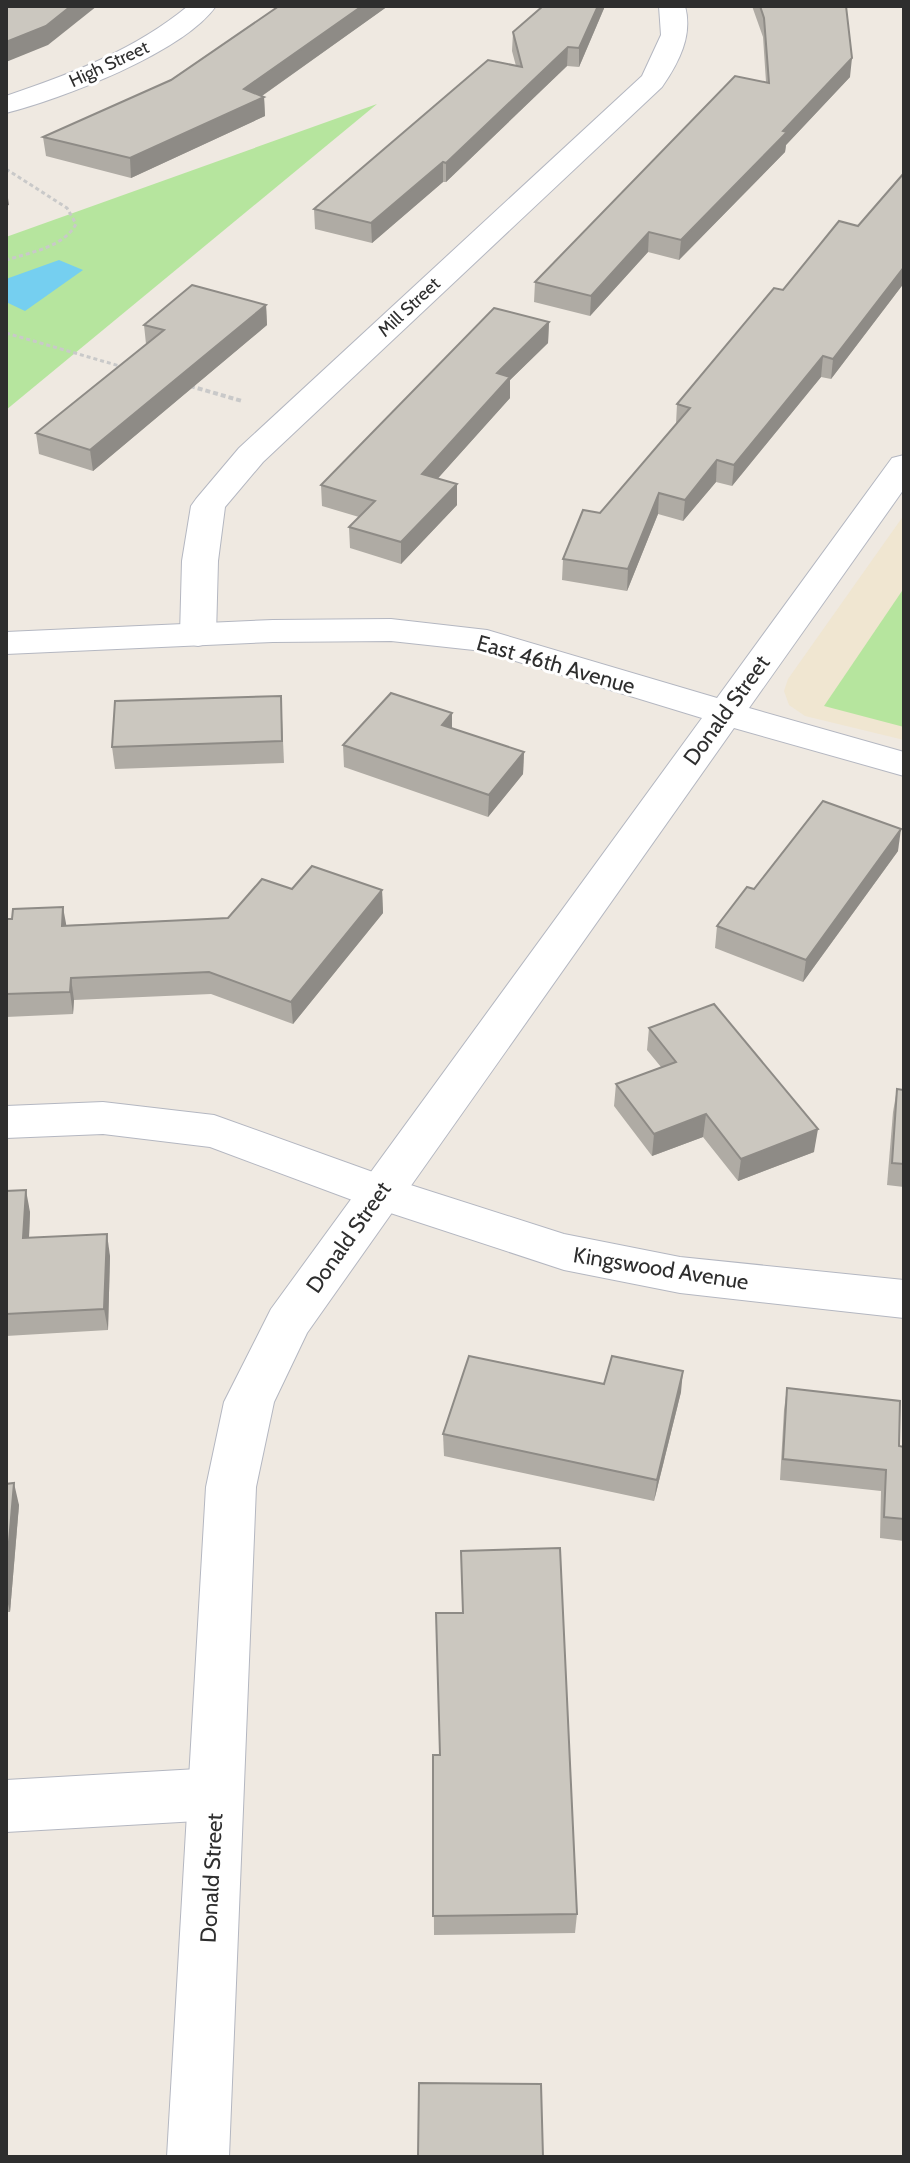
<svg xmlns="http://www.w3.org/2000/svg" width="910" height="2163" font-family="Cabin,sans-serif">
<rect width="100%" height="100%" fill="#efe9e1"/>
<polygon fill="#f0e6d1" points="904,515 904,740 805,716 789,705 784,691 788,679"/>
<g fill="#b6e59e">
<polygon points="377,104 6,410 6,237"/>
<polygon points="904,588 904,727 824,706"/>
</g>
<polygon fill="#75cff0" points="59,260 83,270 25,311 6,302 6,279"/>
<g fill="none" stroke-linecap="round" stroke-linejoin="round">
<defs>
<g id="street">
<path d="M188,6H216C183,53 61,99 6,113V96C71,74 135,50 188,6Z"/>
<path d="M659,6H685C693,36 679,62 662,87L263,462L225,507L218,561L216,635L211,643L198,646L185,643L180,635L182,561L191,506L196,499L239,448L642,76L661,35Z"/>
<polygon points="103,1102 214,1115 395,1180 564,1234 680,1257 904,1280 904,1318 680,1293 564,1270 363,1204 210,1147 103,1134 6,1138 6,1106"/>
<polygon points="215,1768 235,1776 243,1794 235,1812 215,1820 6,1832 6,1780"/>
</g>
<polygon id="secondary" points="904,455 904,489 749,708 904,752 904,776 734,728 307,1333 274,1402 256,1487 229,2157 167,2157 206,1487 224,1402 271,1309 702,718 483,651 391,641 273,642 6,654 6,632 273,620 391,619 487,630 717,698 892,458"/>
</defs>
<use href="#street" stroke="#b4b7c1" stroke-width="2"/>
<use href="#secondary" stroke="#b4b7c1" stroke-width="2"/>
<g stroke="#c9c9c9" stroke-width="3" stroke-dasharray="4 3" stroke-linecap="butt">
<path d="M6,169L67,208L76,224C64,247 29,253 6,260"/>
<polyline points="6,333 123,367"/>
</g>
<polyline stroke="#c9c9c9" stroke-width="4" stroke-dasharray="5 3" stroke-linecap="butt" points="190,386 242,401"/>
<use href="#street" fill="#fff" fill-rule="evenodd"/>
<use href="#secondary" fill="#fff" fill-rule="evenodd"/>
</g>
<g fill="#afaba4">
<polygon points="279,6 388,6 262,96 264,97 265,116 131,178 46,156 43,137 171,80"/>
<polygon points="605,6 579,67 567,66 446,182 443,182 372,243 315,229 314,209 516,66 512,51 513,32"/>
<polygon points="752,6 846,6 850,77 786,145 785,152 679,260 648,252 590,316 534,302 535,282 766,82 763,37"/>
<polygon points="904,173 904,283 831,379 821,377 732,486 716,482 683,521 658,514 627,591 562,580 563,559 676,424 677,404 783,290 858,226"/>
<polygon points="266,305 267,325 93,471 39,454 36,433 146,344 144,325"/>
<polygon points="549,322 548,343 510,380 510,398 438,478 457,505 401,564 350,548 349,527 359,517 322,506 321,485"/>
<polygon points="281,696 284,763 115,769 112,747"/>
<polygon points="452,713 452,728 524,752 523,774 488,817 344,767 343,745"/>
<polygon points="898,851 803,982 715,948 717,926 754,889"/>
<polygon points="292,889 382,890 383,913 293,1024 211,994 74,1000 73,1014 6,1017 6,919 66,925 228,918"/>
<polygon points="649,1028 814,1152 738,1181 703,1137 652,1156 614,1106 616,1084 661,1067 647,1050"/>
<polygon points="897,1089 904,1090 904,1187 887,1185 893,1112"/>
<polygon points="6,1191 30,1212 29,1238 110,1256 108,1330 6,1336"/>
<polygon points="604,1384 681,1392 654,1501 444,1456 443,1434"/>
<polygon points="787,1388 899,1446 904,1447 904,1541 880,1538 881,1491 780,1480 784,1410"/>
<polygon points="6,1484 19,1505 10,1612 6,1612"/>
<polygon points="433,1755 440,1755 577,1914 575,1933 434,1935"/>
</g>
<g fill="#8e8b86">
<polygon points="71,6 97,6 48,45 6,62 6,42"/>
<polygon points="362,6 388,6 256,100 264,97 265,116 131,178 130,158 244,89"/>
<polygon points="598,6 605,6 579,67 579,48"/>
<polygon points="568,47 567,66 446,182 446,163"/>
<polygon points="852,58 850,77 786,145 785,152 679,260 681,240"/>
<polygon points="443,162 443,182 372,243 371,223"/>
<polygon points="6,185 9,205 6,206"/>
<polygon points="649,232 648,252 590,316 591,296"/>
<polygon points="904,267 904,283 831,379 833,359"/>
<polygon points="266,305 267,325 93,471 90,450"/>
<polygon points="549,322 548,343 510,380 510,398 423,495 422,474 497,373"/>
<polygon points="823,356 821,377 732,486 734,465"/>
<polygon points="717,460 716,482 683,521 685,500"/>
<polygon points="457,484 457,505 401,564 401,542"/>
<polygon points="659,493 658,514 627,591 628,569"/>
<polygon points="452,713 452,735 442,725"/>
<polygon points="524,752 523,774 488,817 489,795"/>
<polygon points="901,829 898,851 803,982 806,960"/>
<polygon points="382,890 383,913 293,1024 291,1002"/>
<polygon points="63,907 67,929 62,926"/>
<polygon points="71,978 74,1000 73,1014 70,992"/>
<polygon points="706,1114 703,1137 652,1156 654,1134"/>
<polygon points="818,1129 814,1152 738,1181 741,1159"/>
<polygon points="26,1190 30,1212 28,1260 23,1238"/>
<polygon points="107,1234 110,1256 108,1330 104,1309"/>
<polygon points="683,1371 681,1392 654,1501 657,1480"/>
<polygon points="14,1483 19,1505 10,1612 6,1596 6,1577"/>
</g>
<g fill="#cbc7bf" stroke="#8e8b86" stroke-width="2">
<polygon points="6,6 71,6 46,26 6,42"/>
<polygon points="279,6 362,6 244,89 264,97 130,158 43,137 171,80"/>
<polygon points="543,6 598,6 579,48 568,47 446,163 443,162 371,223 314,209 488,60 522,67 513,32"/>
<polygon points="760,6 846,6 852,58 783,131 787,132 681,240 649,232 591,296 535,282 735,76 769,83 764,18"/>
<polygon points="904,173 904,267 833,359 823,356 734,465 717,460 685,500 659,493 628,569 563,559 583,510 600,513 690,408 677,404 774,288 783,290 839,221 858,226"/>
<polygon points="192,285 266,305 90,450 36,433 164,330 144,325"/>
<polygon points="494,308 549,322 497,373 510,377 422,474 457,484 401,542 349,527 375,501 321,485"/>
<polygon points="391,693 452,713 442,725 524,752 489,795 343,745"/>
<polygon points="281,696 282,741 112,747 115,701"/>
<polygon points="823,801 901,829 806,960 717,926 747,887 754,889"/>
<polygon points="312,866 382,890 291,1002 209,972 71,978 70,992 6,994 6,919 12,919 13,909 63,907 62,926 228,918 262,879 292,889"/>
<polygon points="714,1004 818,1129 741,1159 706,1114 654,1134 616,1084 676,1062 649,1028"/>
<polygon points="897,1089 904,1090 904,1164 892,1163"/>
<polygon points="26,1190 23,1238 107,1234 104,1309 6,1314 6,1191"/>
<polygon points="469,1356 604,1384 612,1356 683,1371 657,1480 443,1434"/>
<polygon points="787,1388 900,1401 899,1446 904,1447 904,1519 884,1517 886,1470 783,1459"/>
<polygon points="14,1483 6,1577 6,1484"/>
<polygon points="560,1548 577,1914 433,1916 433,1755 440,1755 436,1613 463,1613 461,1551"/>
<polygon points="419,2083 541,2084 543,2157 418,2157"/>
</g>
<g text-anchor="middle" stroke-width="6" stroke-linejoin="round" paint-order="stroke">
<g font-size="18" fill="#2e2e2e" stroke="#fff">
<text transform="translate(109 64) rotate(-25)" y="6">High Street</text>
<text transform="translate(409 307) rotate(-43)" y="6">Mill Street</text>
</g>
<g font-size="22" fill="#2e2e2e" stroke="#fff">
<text transform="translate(556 664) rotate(16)" y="8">East 46th Avenue</text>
<text transform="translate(726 710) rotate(-54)" y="8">Donald Street</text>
<text transform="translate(348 1237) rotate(-55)" y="8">Donald Street</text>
<text transform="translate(661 1268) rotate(9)" y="8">Kingswood Avenue</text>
<text transform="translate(211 1878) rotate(-87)" y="8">Donald Street</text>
</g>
</g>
<rect width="910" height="2163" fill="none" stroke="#2e2e2e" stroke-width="16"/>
</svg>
